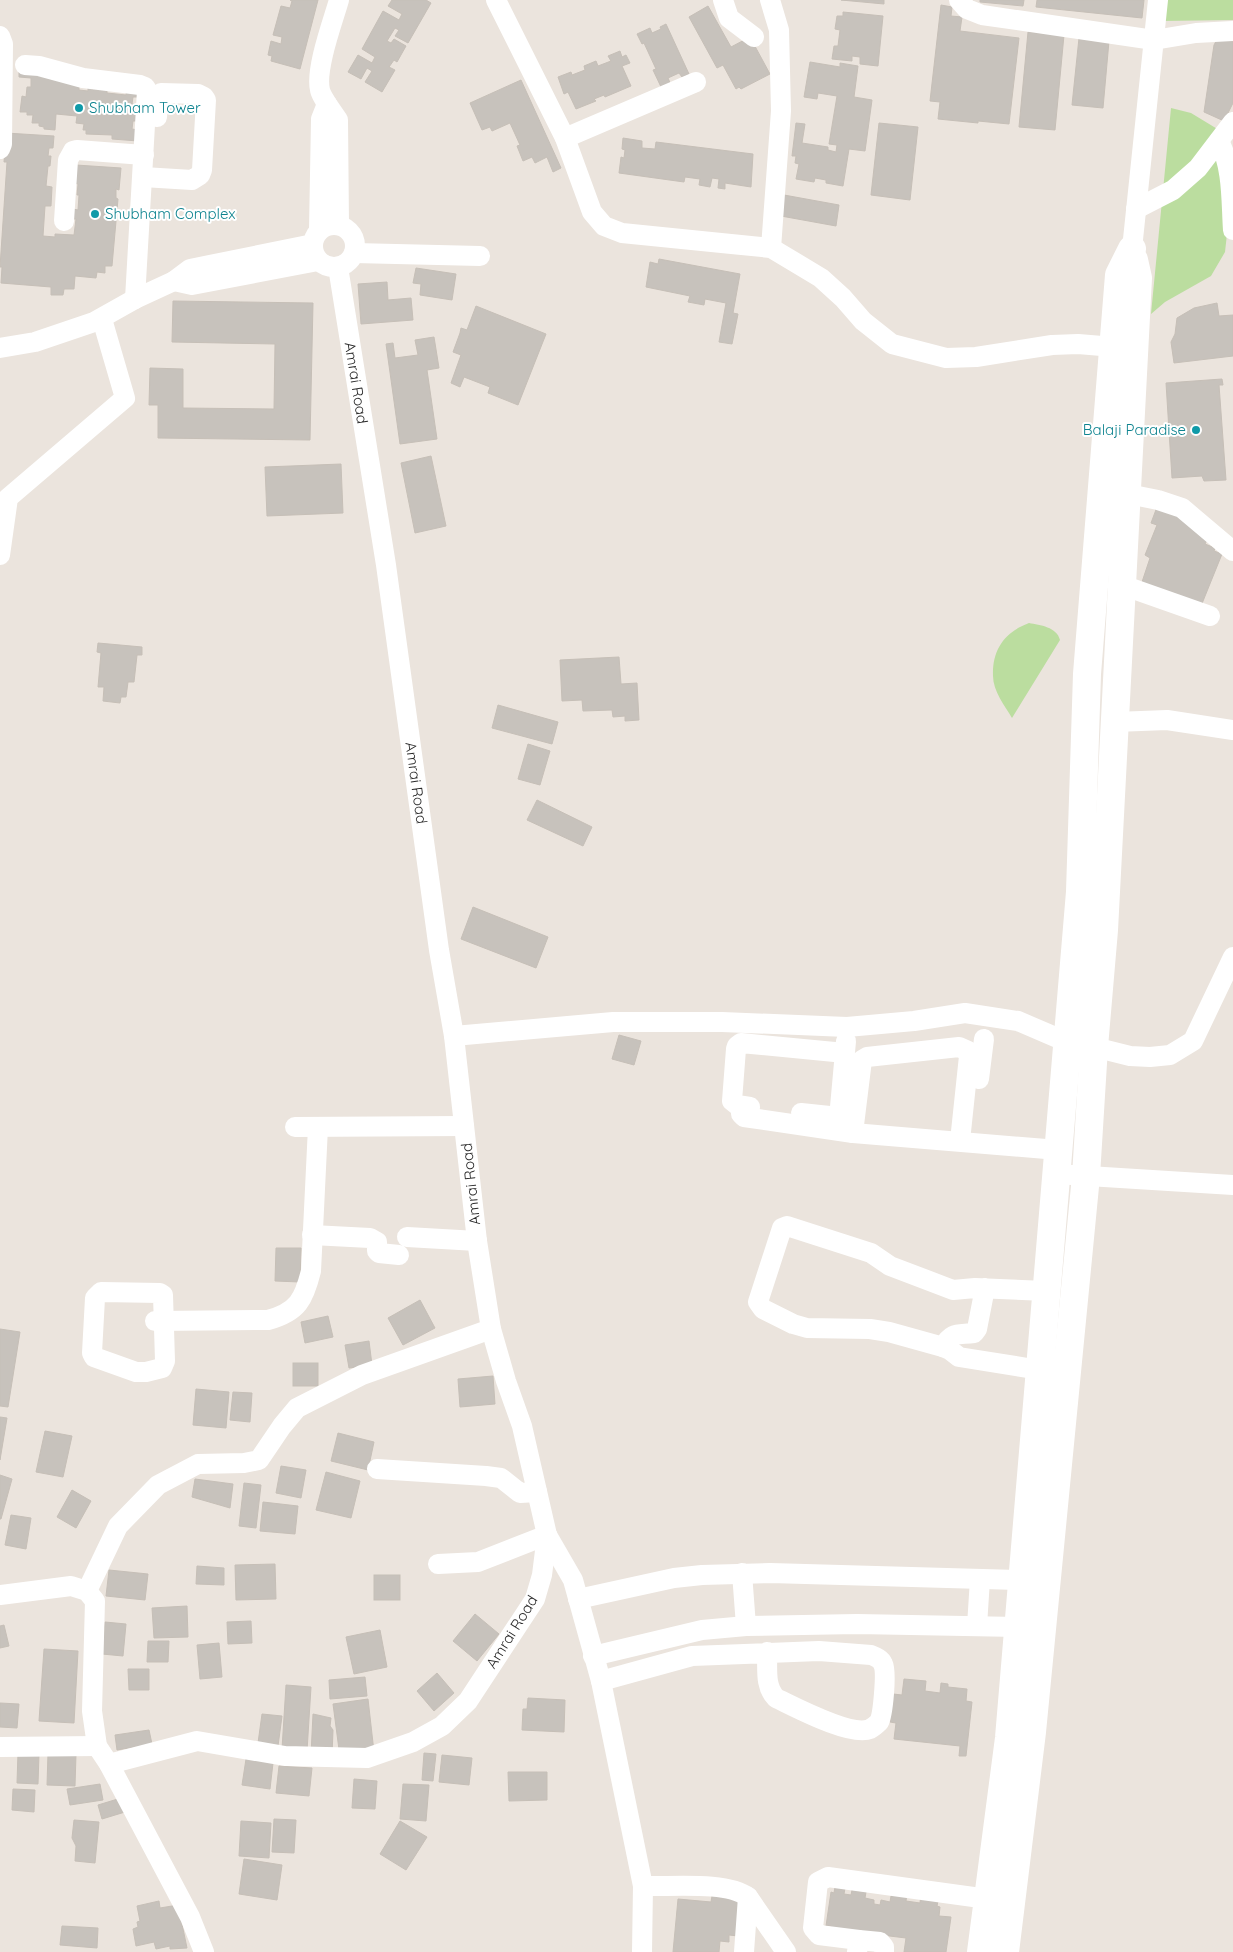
<svg xmlns="http://www.w3.org/2000/svg" width="1233" height="1952" font-family="Quicksand,sans-serif">
<rect width="100%" height="100%" fill="#ebe4dd"/>
<g fill="#bbdd9f">
<polygon points="1158,0 1233,0 1233,20 1161,21"/>
<polygon points="1171,108 1191,113 1219,130 1228,225 1225,252 1211,276 1165,302 1151,314"/>
<path d="M1029,623C1040,625 1057,627 1060,640L1012,718C1005,706 993,691 993,676C992,649 1005,632 1029,623Z"/>
</g>
<g fill="#c7c2bc" stroke="#c6bfb7">
<polygon points="290,0 318,0 300,69 271,61 272,56 268,55 271,41 281,44 282,37 273,35 281,6 290,8 292,1"/>
<polygon points="392,0 426,0 431,3 408,43 395,36 399,30 395,28 387,41 391,43 394,39 406,46 397,62 394,60 389,67 395,70 382,92 365,82 372,71 367,68 361,79 348,72 358,55 372,63 375,57 362,49 383,11 399,20 402,14 388,6"/>
<polygon points="841,0 884,0 884,4"/>
<polygon points="980,0 1024,0 1023,6 980,2"/>
<polygon points="1037,0 1144,0 1142,18 1036,7"/>
<polygon points="941,5 952,7 951,16 962,17 960,31 1019,38 1009,124 978,121 978,123 938,119 940,102 930,101"/>
<polygon points="708,6 731,47 750,37 770,74 741,89 739,87 736,89 723,65 717,68 689,17"/>
<polygon points="843,12 883,16 878,66 860,64 860,57 852,56 852,61 832,59 834,46 838,46 840,30 835,29 837,16 843,16"/>
<polygon points="666,24 689,74 682,77 679,73 668,78 671,85 662,89 653,70 656,69 644,43 642,44 637,34 650,28 652,33 661,29 660,27"/>
<polygon points="1028,32 1064,35 1055,130 1019,127"/>
<polygon points="1220,34 1233,42 1233,103 1224,121 1204,112 1214,45"/>
<polygon points="1079,38 1109,41 1103,108 1072,105"/>
<polygon points="620,51 622,57 626,55 630,63 622,66 631,86 605,97 604,95 594,99 596,101 576,109 568,92 564,94 558,77 571,72 572,75 585,70 584,66 596,61 598,66 611,61 608,56"/>
<polygon points="810,62 840,67 840,63 858,66 854,97 872,100 865,151 849,149 843,186 826,183 826,180 815,178 814,182 796,179 799,164 795,163 796,156 792,156 796,123 805,124 802,143 828,147 828,150 836,152 837,145 829,144 837,96 818,93 817,99 804,97"/>
<polygon points="19,70 79,82 79,90 88,91 88,88 94,90 94,87 107,88 107,93 126,95 127,87 138,88 137,97 133,97 132,104 137,104 136,121 133,121 132,129 138,130 138,141 112,139 112,135 86,134 86,130 83,130 84,124 76,123 77,116 56,114 55,130 44,129 44,127 39,126 39,123 32,123 33,115 27,115 27,112 20,112 22,96 26,97 27,87 31,87 31,78 19,77"/>
<polygon points="521,80 561,168 553,172 547,157 535,163 532,157 523,161 517,146 520,145 510,123 492,131 490,127 482,130 470,103"/>
<polygon points="879,123 918,127 910,200 871,195"/>
<polygon points="6,133 54,136 53,148 49,148 48,156 51,156 50,166 48,166 46,186 52,187 51,206 45,206 43,236 55,237 55,234 74,235 76,219 72,219 73,209 78,210 79,195 77,195 78,184 74,183 76,165 121,168 119,190 116,189 116,198 118,199 112,266 105,266 105,273 97,272 96,278 75,276 74,289 64,289 63,295 51,295 51,287 1,283 2,267 0,267 7,162 4,162"/>
<polygon points="623,138 642,141 642,148 655,149 656,142 753,154 751,187 725,183 725,189 718,188 719,179 712,178 710,187 699,185 700,179 685,177 684,182 619,173 621,157 624,158 625,150 622,149"/>
<polygon points="784,195 839,205 836,226 781,216"/>
<polygon points="659,259 740,274 733,313 738,314 732,344 719,342 726,303 705,299 704,305 688,302 690,296 646,287 650,262 658,264"/>
<polygon points="416,268 456,274 452,300 420,295 421,284 413,283"/>
<polygon points="387,282 388,300 411,298 413,320 361,324 358,284"/>
<polygon points="173,301 313,303 310,440 158,438 158,405 149,405 150,368 183,369 183,408 274,409 275,344 172,342"/>
<polygon points="1217,303 1219,316 1233,315 1233,356 1174,363 1171,342 1175,334 1177,318 1194,308"/>
<polygon points="476,306 546,334 518,405 488,393 490,387 464,377 460,387 451,383 461,355 453,352 460,333 461,328 467,330"/>
<polygon points="434,337 439,368 427,370 437,439 400,444 386,344 393,343 395,358 418,355 415,340"/>
<polygon points="1222,379 1223,385 1219,385 1226,480 1204,481 1202,476 1172,478 1166,383"/>
<polygon points="431,456 446,526 415,533 401,463"/>
<polygon points="341,464 343,513 267,516 265,467"/>
<polygon points="1157,507 1202,526 1209,536 1205,544 1215,548 1214,551 1222,554 1199,611 1140,588 1150,558 1145,555 1157,525 1151,523"/>
<polygon points="98,643 142,647 142,655 137,655 134,682 128,682 126,697 121,697 120,703 103,701 104,687 98,687 101,653 97,652"/>
<polygon points="619,657 621,684 637,683 639,720 625,721 625,716 613,717 612,710 583,711 582,700 562,701 560,660"/>
<polygon points="498,705 558,722 552,744 492,728"/>
<polygon points="528,744 550,751 540,785 518,779"/>
<polygon points="537,800 592,827 583,846 527,820"/>
<polygon points="473,907 548,937 536,968 461,939"/>
<polygon points="619,1035 641,1041 634,1065 612,1059"/>
<polygon points="276,1248 301,1248 300,1282 275,1281"/>
<polygon points="420,1300 435,1328 403,1345 388,1318"/>
<polygon points="328,1316 333,1337 305,1343 301,1322"/>
<polygon points="0,1329 20,1332 8,1407 0,1406"/>
<polygon points="369,1341 372,1365 349,1368 345,1345"/>
<rect x="293" y="1363" width="25" height="23"/>
<polygon points="493,1376 495,1404 460,1407 458,1379"/>
<polygon points="196,1389 229,1392 226,1428 193,1425"/>
<polygon points="233,1392 252,1393 250,1422 230,1420"/>
<polygon points="0,1417 7,1418 0,1460"/>
<polygon points="45,1431 72,1436 63,1477 36,1472"/>
<polygon points="338,1433 374,1442 368,1470 331,1461"/>
<polygon points="281,1466 306,1470 301,1498 276,1493"/>
<polygon points="326,1472 360,1481 351,1518 316,1510"/>
<polygon points="0,1475 12,1479 1,1519 0,1519"/>
<polygon points="195,1479 233,1484 230,1508 192,1497"/>
<polygon points="244,1483 261,1485 256,1528 239,1526"/>
<polygon points="72,1490 91,1501 76,1528 57,1517"/>
<polygon points="263,1502 298,1506 295,1534 260,1531"/>
<polygon points="11,1515 31,1518 26,1549 5,1545"/>
<polygon points="275,1564 276,1599 236,1600 235,1565"/>
<polygon points="197,1566 224,1568 224,1585 196,1584"/>
<polygon points="109,1570 148,1574 145,1600 106,1596"/>
<rect x="374" y="1575" width="26" height="25"/>
<polygon points="187,1606 188,1637 154,1638 152,1608"/>
<polygon points="475,1614 499,1634 477,1661 453,1641"/>
<polygon points="251,1621 252,1643 228,1644 227,1622"/>
<polygon points="105,1622 126,1624 123,1656 102,1654"/>
<polygon points="4,1625 9,1646 0,1648 0,1626"/>
<polygon points="380,1630 387,1667 354,1674 346,1637"/>
<polygon points="148,1641 169,1641 168,1662 147,1662"/>
<polygon points="219,1643 222,1677 200,1679 197,1645"/>
<polygon points="44,1649 78,1651 74,1723 39,1721"/>
<polygon points="128,1669 149,1669 149,1690 129,1690"/>
<polygon points="437,1673 454,1693 434,1711 417,1691"/>
<polygon points="365,1677 367,1696 330,1699 329,1680"/>
<polygon points="904,1679 926,1681 925,1691 940,1693 941,1683 948,1684 948,1687 967,1689 966,1701 972,1702 966,1756 959,1756 960,1746 894,1739 896,1723 890,1722 893,1694 902,1695"/>
<polygon points="286,1685 311,1687 307,1751 282,1749"/>
<polygon points="528,1698 565,1700 564,1732 522,1730 523,1709 527,1709"/>
<polygon points="368,1699 374,1752 340,1757 333,1704"/>
<polygon points="0,1703 19,1704 17,1728 0,1727"/>
<polygon points="262,1714 282,1716 278,1746 258,1743"/>
<polygon points="313,1714 331,1718 330,1726 333,1730 332,1756 311,1755"/>
<polygon points="149,1730 152,1744 117,1750 115,1735"/>
<polygon points="18,1753 39,1754 38,1784 17,1783"/>
<polygon points="48,1753 76,1754 75,1786 47,1785"/>
<polygon points="424,1753 436,1754 433,1781 422,1780"/>
<polygon points="442,1755 472,1758 469,1785 439,1782"/>
<polygon points="246,1759 273,1763 270,1789 242,1785"/>
<polygon points="279,1766 312,1768 309,1796 276,1793"/>
<polygon points="508,1772 547,1772 547,1800 509,1801"/>
<polygon points="354,1779 377,1781 375,1809 352,1808"/>
<polygon points="100,1784 103,1800 70,1805 67,1789"/>
<polygon points="403,1784 429,1785 426,1821 400,1819"/>
<polygon points="13,1789 35,1790 34,1812 12,1810"/>
<polygon points="121,1798 125,1812 102,1819 98,1805"/>
<polygon points="274,1819 296,1820 294,1853 272,1852"/>
<polygon points="74,1820 99,1822 95,1863 75,1861 76,1846 72,1838"/>
<polygon points="241,1821 271,1823 269,1858 239,1856"/>
<polygon points="400,1821 427,1837 406,1870 380,1854"/>
<polygon points="244,1859 282,1865 277,1900 239,1894"/>
<polygon points="835,1887 845,1888 844,1894 851,1895 852,1890 866,1892 865,1898 874,1900 874,1904 880,1905 881,1900 890,1902 891,1896 907,1893 906,1901 920,1903 921,1893 938,1901 937,1906 940,1907 939,1916 951,1917 946,1952 904,1952 906,1938 873,1934 830,1934 831,1926 826,1926 831,1892 834,1893"/>
<polygon points="712,1896 741,1898 738,1936 729,1935 729,1942 720,1941 719,1952 673,1952 678,1899 711,1902"/>
<polygon points="159,1901 160,1908 178,1905 187,1948 170,1949 170,1946 156,1949 154,1942 136,1946 133,1929 138,1927 137,1922 140,1921 137,1906"/>
<polygon points="62,1926 98,1928 97,1948 60,1945"/>
</g>
<g fill="none" stroke-linecap="round" stroke-linejoin="round">
<g stroke="#fff" stroke-width="20">
<polyline points="496,0 565,138 592,212 604,226 622,233 771,248 821,278 843,298 863,321 892,344 946,358 976,357 1052,345 1078,344 1126,348"/>
<polyline points="723,0 729,18 754,37"/>
<polyline points="770,0 779,30 781,111 771,248"/>
<polyline points="959,0 967,9 982,15 1154,40 1196,33 1233,31"/>
<polyline points="0,36 3,44 2,144 0,149"/>
<polyline points="25,65 39,66 83,78 140,85 145,87 147,90 135,299"/>
<path d="M327,104C325,100 321,95 320,90C315,69 333,21 339,0"/>
<polyline points="565,138 696,82"/>
<path d="M1219,141C1233,168 1231,201 1233,230"/>
<polyline points="143,177 192,180 200,175 202,170 206,100 204,97 198,94 161,93 159,95 157,117"/>
<polyline points="1136,209 1173,190 1198,168 1233,122"/>
<polyline points="64,221 68,160 73,151 77,150 144,155"/>
<circle cx="334" cy="246" r="21"/>
<polyline points="319,230 321,119 327,104 338,120 339,225"/>
<polyline points="1132,249 1158,0"/>
<polyline points="354,253 480,256"/>
<polyline points="174,281 192,285 318,261"/>
<polyline points="0,348 35,342 94,322 135,299 174,281 190,269 313,244"/>
<polyline points="1113,491 1158,500 1182,508 1233,551"/>
<polyline points="0,555 8,498 125,398 102,319"/>
<polyline points="1122,585 1210,616"/>
<polyline points="1115,722 1167,720 1233,730"/>
<polyline points="454,1036 613,1022 722,1022 847,1027 914,1021 965,1013 1018,1021 1067,1042 1094,1047 1130,1056 1150,1057 1170,1055 1193,1041 1233,957"/>
<polyline points="979,1079 984,1039"/>
<polyline points="741,1106 741,1114 744,1117 853,1133 1058,1150"/>
<polyline points="750,1107 737,1105 732,1101 736,1049 737,1046 741,1043 845,1053"/>
<polyline points="801,1113 839,1117"/>
<polyline points="295,1127 464,1126"/>
<polyline points="838,1129 846,1041"/>
<polyline points="853,1133 862,1060 867,1057 959,1047 968,1051 969,1056 960,1141"/>
<polyline points="1056,1174 1233,1185"/>
<polyline points="312,1235 370,1238 377,1242 377,1251 379,1253 399,1255"/>
<polyline points="407,1237 477,1241"/>
<path d="M985,1288L977,1329L974,1333C958,1335 952,1331 943,1347L889,1332L870,1329L807,1328L793,1324L763,1309L758,1302L782,1228L787,1226L871,1253L890,1266L953,1290L975,1288L1046,1291"/>
<polygon points="101,1292 160,1293 163,1295 165,1361 162,1368 146,1372 136,1372 94,1357 92,1353 95,1298"/>
<path d="M155,1321L268,1320C298,1312 304,1299 311,1271L318,1127"/>
<polyline points="943,1347 950,1350 959,1357 1040,1370"/>
<polyline points="377,1469 486,1476 501,1478 520,1493 537,1492"/>
<polyline points="547,1535 573,1580 601,1681 643,1886 642,1952"/>
<polyline points="438,1564 478,1562 547,1535"/>
<polyline points="742,1573 746,1626"/>
<polyline points="87,1591 118,1526 158,1485 198,1464 244,1463 259,1460 282,1426 297,1408 362,1375 491,1329"/>
<polyline points="0,1595 71,1586 87,1591 95,1601 92,1711 97,1746 109,1764 190,1917 204,1952"/>
<polyline points="578,1599 674,1578 702,1575 770,1573 1022,1580"/>
<polyline points="977,1626 980,1579"/>
<polyline points="593,1656 702,1630 746,1626 857,1624 1018,1627"/>
<path d="M601,1681L692,1656L819,1651L871,1655C876,1657 881,1659 883,1664C887,1672 883,1715 879,1722C877,1724 872,1728 870,1729C851,1737 795,1707 776,1698C764,1686 768,1667 767,1652"/>
<polyline points="0,1747 97,1746"/>
<polyline points="109,1764 197,1741 285,1756 367,1758 413,1742 442,1726 468,1701 535,1599 542,1575 547,1535 522,1426 506,1381 491,1329 477,1241 454,1036 439,950 386,565 338,267"/>
<path d="M643,1886C671,1887 727,1881 748,1897L786,1952"/>
<polyline points="859,1940 880,1942 884,1947 884,1952"/>
<polyline points="744,1952 748,1897"/>
<polyline points="857,1952 859,1940 819,1935 813,1928 818,1882 828,1877 988,1899"/>
</g>
<g stroke="#fff" stroke-width="28">
<polyline points="981,1952 1009,1738 1080,892 1087,674 1119,275 1132,249"/>
<polyline points="1005,1952 1032,1732 1086,1176 1094,1047 1104,930 1138,278 1134,260"/>
</g>
</g>
<g fill="#0f9aa8" stroke="#fff" stroke-width="2">
<circle cx="79" cy="108" r="5"/>
<circle cx="95" cy="214" r="5"/>
<circle cx="1196" cy="430" r="5"/>
</g>
<g text-anchor="middle" stroke-width="4" stroke-linejoin="round" paint-order="stroke">
<g font-size="15" fill="#0d838f" stroke="#fff" text-anchor="start">
<text x="89" y="113">Shubham Tower</text>
<text x="105" y="219">Shubham Complex</text>
<text x="1186" y="435" text-anchor="end">Balaji Paradise</text>
</g>
<g font-size="15" fill="#2a2a2a" stroke="#fff">
<text transform="translate(356 383) rotate(81)" y="5">Amrai Road</text>
<text transform="translate(416 783) rotate(82)" y="5">Amrai Road</text>
<text transform="translate(471 1184) rotate(-96)" y="5">Amrai Road</text>
<text transform="translate(512 1632) rotate(-58)" y="5">Amrai Road</text>
</g>
</g>
</svg>
